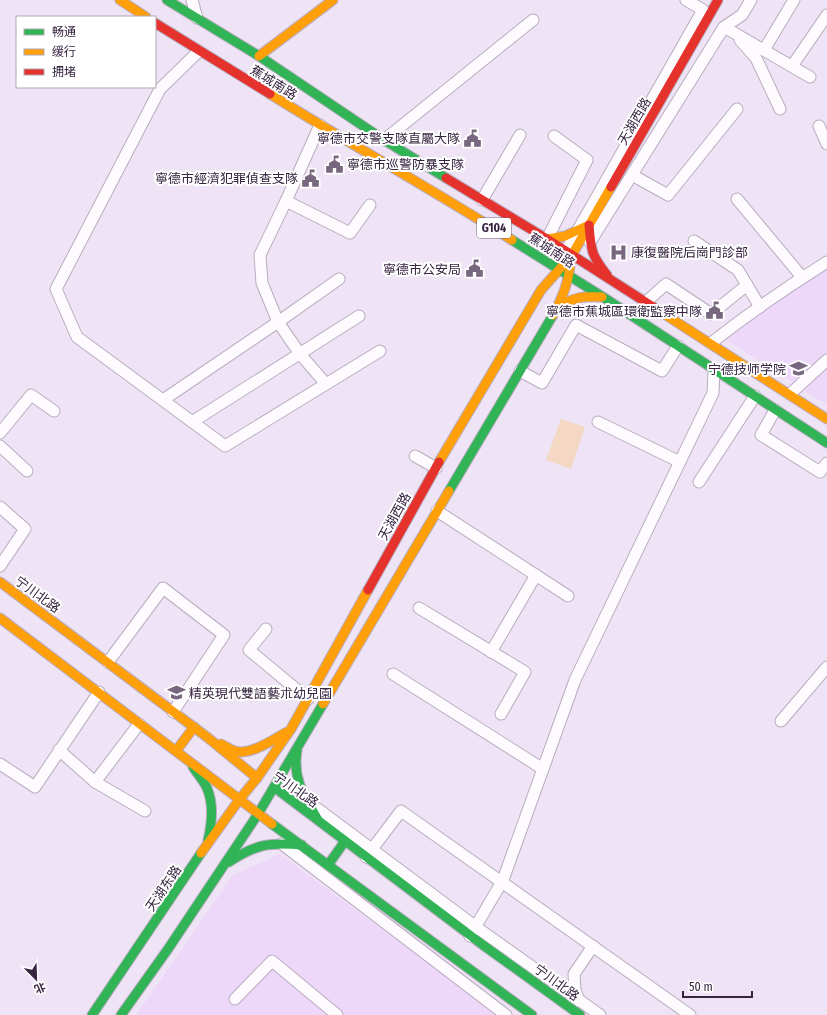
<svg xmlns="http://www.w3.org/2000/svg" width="827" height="1015" font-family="'Fira Sans Condensed','Noto Sans SC',sans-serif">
<rect width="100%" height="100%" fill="#efe4f5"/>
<g fill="#eed8fa">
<polygon points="827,262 827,405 714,332"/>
<polygon points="280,854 498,1015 136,1015 233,875"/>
</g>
<polygon fill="#f4d8c4" points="561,419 585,427 571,469 546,460"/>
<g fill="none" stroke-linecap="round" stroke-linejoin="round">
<defs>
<g id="street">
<polyline points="192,0 197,18"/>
<polyline points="724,27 742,15 751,0"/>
<polyline points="740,40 756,58 780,109"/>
<polyline points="764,50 794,0"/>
<polyline points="199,51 160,89 56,289 77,337 225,446 380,351"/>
<polyline points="792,66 827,15"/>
<polyline points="320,125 286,201 260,255 262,283 278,322 300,354 326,384"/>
<polyline points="819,126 827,144"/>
<polyline points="384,140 533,20"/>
<polyline points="632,175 668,195 737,109"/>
<polyline points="737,199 802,277"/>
<polyline points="482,200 520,135"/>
<polyline points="286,201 350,233 370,205"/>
<polyline points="547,239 587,160 554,136"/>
<polyline points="694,241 738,270 760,307"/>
<polyline points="590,242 724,27 810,77"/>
<polyline points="566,251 703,10 686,0"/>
<polyline points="646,302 666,284 711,314 747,285"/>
<path d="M711,343C748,314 787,287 827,262"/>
<polyline points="520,371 542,383 576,325 662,371 678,346"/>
<polyline points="790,394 827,360"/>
<polyline points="163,400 278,322 339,279"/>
<polyline points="775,410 761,435 820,472 827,463"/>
<polyline points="192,422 359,316"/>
<polyline points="598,422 680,462"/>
<polyline points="0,433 31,395 54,411"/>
<polyline points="0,446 27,471"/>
<polyline points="415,456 436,468"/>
<polyline points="699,482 755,396"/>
<polyline points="0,507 25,529 0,566"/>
<polyline points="437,511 568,596"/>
<polyline points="419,608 525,672 501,714"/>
<polyline points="266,629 249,650 308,699"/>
<polyline points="491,652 536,575"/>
<polyline points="108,662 163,588 224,635 173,712"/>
<polyline points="393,674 543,769"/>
<polyline points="781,721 827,667"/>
<polyline points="59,750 95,782 145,811"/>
<polyline points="0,764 35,787 99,692"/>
<polyline points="95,782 139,724"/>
<polyline points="311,804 476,927 600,1015"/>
<polyline points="282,844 506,1015"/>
<polyline points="366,857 401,811 690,1015"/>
<polyline points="470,936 503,880 575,680 713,393 714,370"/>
<polyline points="235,999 272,961 337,1015"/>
<polyline points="579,1001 575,990 574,974 593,946"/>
</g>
<g id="fast">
<polyline points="167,0 259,56 384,140 446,178"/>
<polyline points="512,240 603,297 827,443"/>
<polyline points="449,491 553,315"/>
<path d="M297,751C292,779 305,797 318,820"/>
<path d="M193,767C197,773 202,779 206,786C214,802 212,823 208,840"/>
<polyline points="274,787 483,945 580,1015"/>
<polyline points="272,824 532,1015"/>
<path d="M229,862C256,844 270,842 302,845"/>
<polyline points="328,865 345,841"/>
<polyline points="92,1015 201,853"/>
<polyline points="121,1015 168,949 258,814 323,704"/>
</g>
<g id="slow">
<polyline points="120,0 146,17"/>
<polyline points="259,56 333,0"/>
<path d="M270,94C350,144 433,190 512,240"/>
<polyline points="547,239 565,236 589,225"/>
<path d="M557,308C574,297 582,296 602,297"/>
<polyline points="661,312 827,419"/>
<path d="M553,315C561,301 568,283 570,267"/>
<polyline points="439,462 541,290 572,255 611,187"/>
<polyline points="0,582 207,737 257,778"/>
<polyline points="0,618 272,824"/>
<polyline points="323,704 449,491"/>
<path d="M221,744C226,746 230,750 235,751C250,756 274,739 287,732"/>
<polyline points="176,751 194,727"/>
<polyline points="201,853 239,800 257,778 291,729 368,590"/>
</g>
<g id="jam">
<polyline points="155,23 270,94"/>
<polyline points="446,178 547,239 661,312"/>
<polyline points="611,187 718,0"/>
<path d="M589,225C591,250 591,255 607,275"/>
<polyline points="368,590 439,462"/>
</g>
</defs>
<use href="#street" stroke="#b9acc0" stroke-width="13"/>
<use href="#fast" stroke="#b9acc0" stroke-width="11"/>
<use href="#slow" stroke="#b9acc0" stroke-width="11"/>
<use href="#jam" stroke="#b9acc0" stroke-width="11"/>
<use href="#street" stroke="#fdfbfe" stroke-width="11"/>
<use href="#fast" stroke="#30b455" stroke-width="9"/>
<use href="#slow" stroke="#ff9f0a" stroke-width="9"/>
<use href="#jam" stroke="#e5322d" stroke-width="9"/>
</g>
<defs>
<symbol id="civic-bare" viewBox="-9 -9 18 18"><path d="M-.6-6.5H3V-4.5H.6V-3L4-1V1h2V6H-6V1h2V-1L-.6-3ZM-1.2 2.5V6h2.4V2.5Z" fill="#77677f" stroke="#fff" stroke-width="2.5" paint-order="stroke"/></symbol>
<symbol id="hospital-bare" viewBox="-9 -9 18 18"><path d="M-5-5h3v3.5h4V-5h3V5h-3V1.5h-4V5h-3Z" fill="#77677f" stroke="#fff" stroke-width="2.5" paint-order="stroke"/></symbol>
<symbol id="school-bare" viewBox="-9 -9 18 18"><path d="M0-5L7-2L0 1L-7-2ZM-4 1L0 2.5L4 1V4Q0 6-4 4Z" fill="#77677f" stroke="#fff" stroke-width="2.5" paint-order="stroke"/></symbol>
</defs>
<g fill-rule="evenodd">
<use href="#civic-bare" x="460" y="126" width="25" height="25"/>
<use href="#civic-bare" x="322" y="152" width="25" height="25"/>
<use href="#civic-bare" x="298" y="166" width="25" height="25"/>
<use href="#hospital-bare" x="606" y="240" width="25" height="25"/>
<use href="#civic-bare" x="462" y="256" width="25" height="25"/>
<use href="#civic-bare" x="702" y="298" width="25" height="25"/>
<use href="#school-bare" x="786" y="356" width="25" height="25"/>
<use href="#school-bare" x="164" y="680" width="25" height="25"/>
</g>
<g text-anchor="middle" stroke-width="4" stroke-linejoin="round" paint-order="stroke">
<rect fill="#fff" stroke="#726679" stroke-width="1" x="477" y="218" width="34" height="20" rx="3"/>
<g font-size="12" font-weight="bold" fill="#362440">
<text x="494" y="232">G104</text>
</g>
<g font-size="13" fill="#362440" stroke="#fff">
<text transform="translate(274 82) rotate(32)" y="5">蕉城南路</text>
<text transform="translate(634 121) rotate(-60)" y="5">天湖西路</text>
<text transform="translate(552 250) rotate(33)" y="5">蕉城南路</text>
<text transform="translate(394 516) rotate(-61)" y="5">天湖西路</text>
<text transform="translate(38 594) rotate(36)" y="5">宁川北路</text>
<text transform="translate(296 789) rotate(35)" y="5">宁川北路</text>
<text transform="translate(163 888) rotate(-56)" y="5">天湖东路</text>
<text transform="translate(557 982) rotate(36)" y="5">宁川北路</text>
</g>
<g font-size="13" fill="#362440" stroke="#fff" text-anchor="end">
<text x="460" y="143">寧德市交警支隊直屬大隊</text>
<text x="347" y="169" text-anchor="start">寧德市巡警防暴支隊</text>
<text x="298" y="183">寧德市經濟犯罪偵查支隊</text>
<text x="631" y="257" text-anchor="start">康復醫院后崗門診部</text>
<text x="461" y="274">寧德市公安局</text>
<text x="702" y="316">寧德市蕉城區環衛監察中隊</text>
<text x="786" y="374">宁德技师学院</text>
<text x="189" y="698" text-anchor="start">精英現代雙語藝朮幼兒園</text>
</g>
</g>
<rect x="16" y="16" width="140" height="72" fill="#ffffff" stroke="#afa7b3"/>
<rect x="24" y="29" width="20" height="6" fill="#30b455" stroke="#afa7b3"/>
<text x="52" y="36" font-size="12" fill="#362440">畅通</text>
<rect x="24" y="49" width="20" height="6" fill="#ff9f0a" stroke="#afa7b3"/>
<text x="52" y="56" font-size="12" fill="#362440">缓行</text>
<rect x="24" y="69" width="20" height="6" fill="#e5322d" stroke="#afa7b3"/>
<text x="52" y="76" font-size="12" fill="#362440">拥堵</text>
<g transform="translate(36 979) rotate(157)" stroke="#ffffff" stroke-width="3" paint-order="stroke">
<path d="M0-3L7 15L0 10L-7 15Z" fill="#362440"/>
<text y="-6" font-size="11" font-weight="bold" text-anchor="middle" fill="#362440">北</text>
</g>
<path d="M683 991v6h69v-6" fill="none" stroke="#362440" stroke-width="2"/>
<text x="689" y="991" font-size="12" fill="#362440" stroke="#ffffff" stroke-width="3" paint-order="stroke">50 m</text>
</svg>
